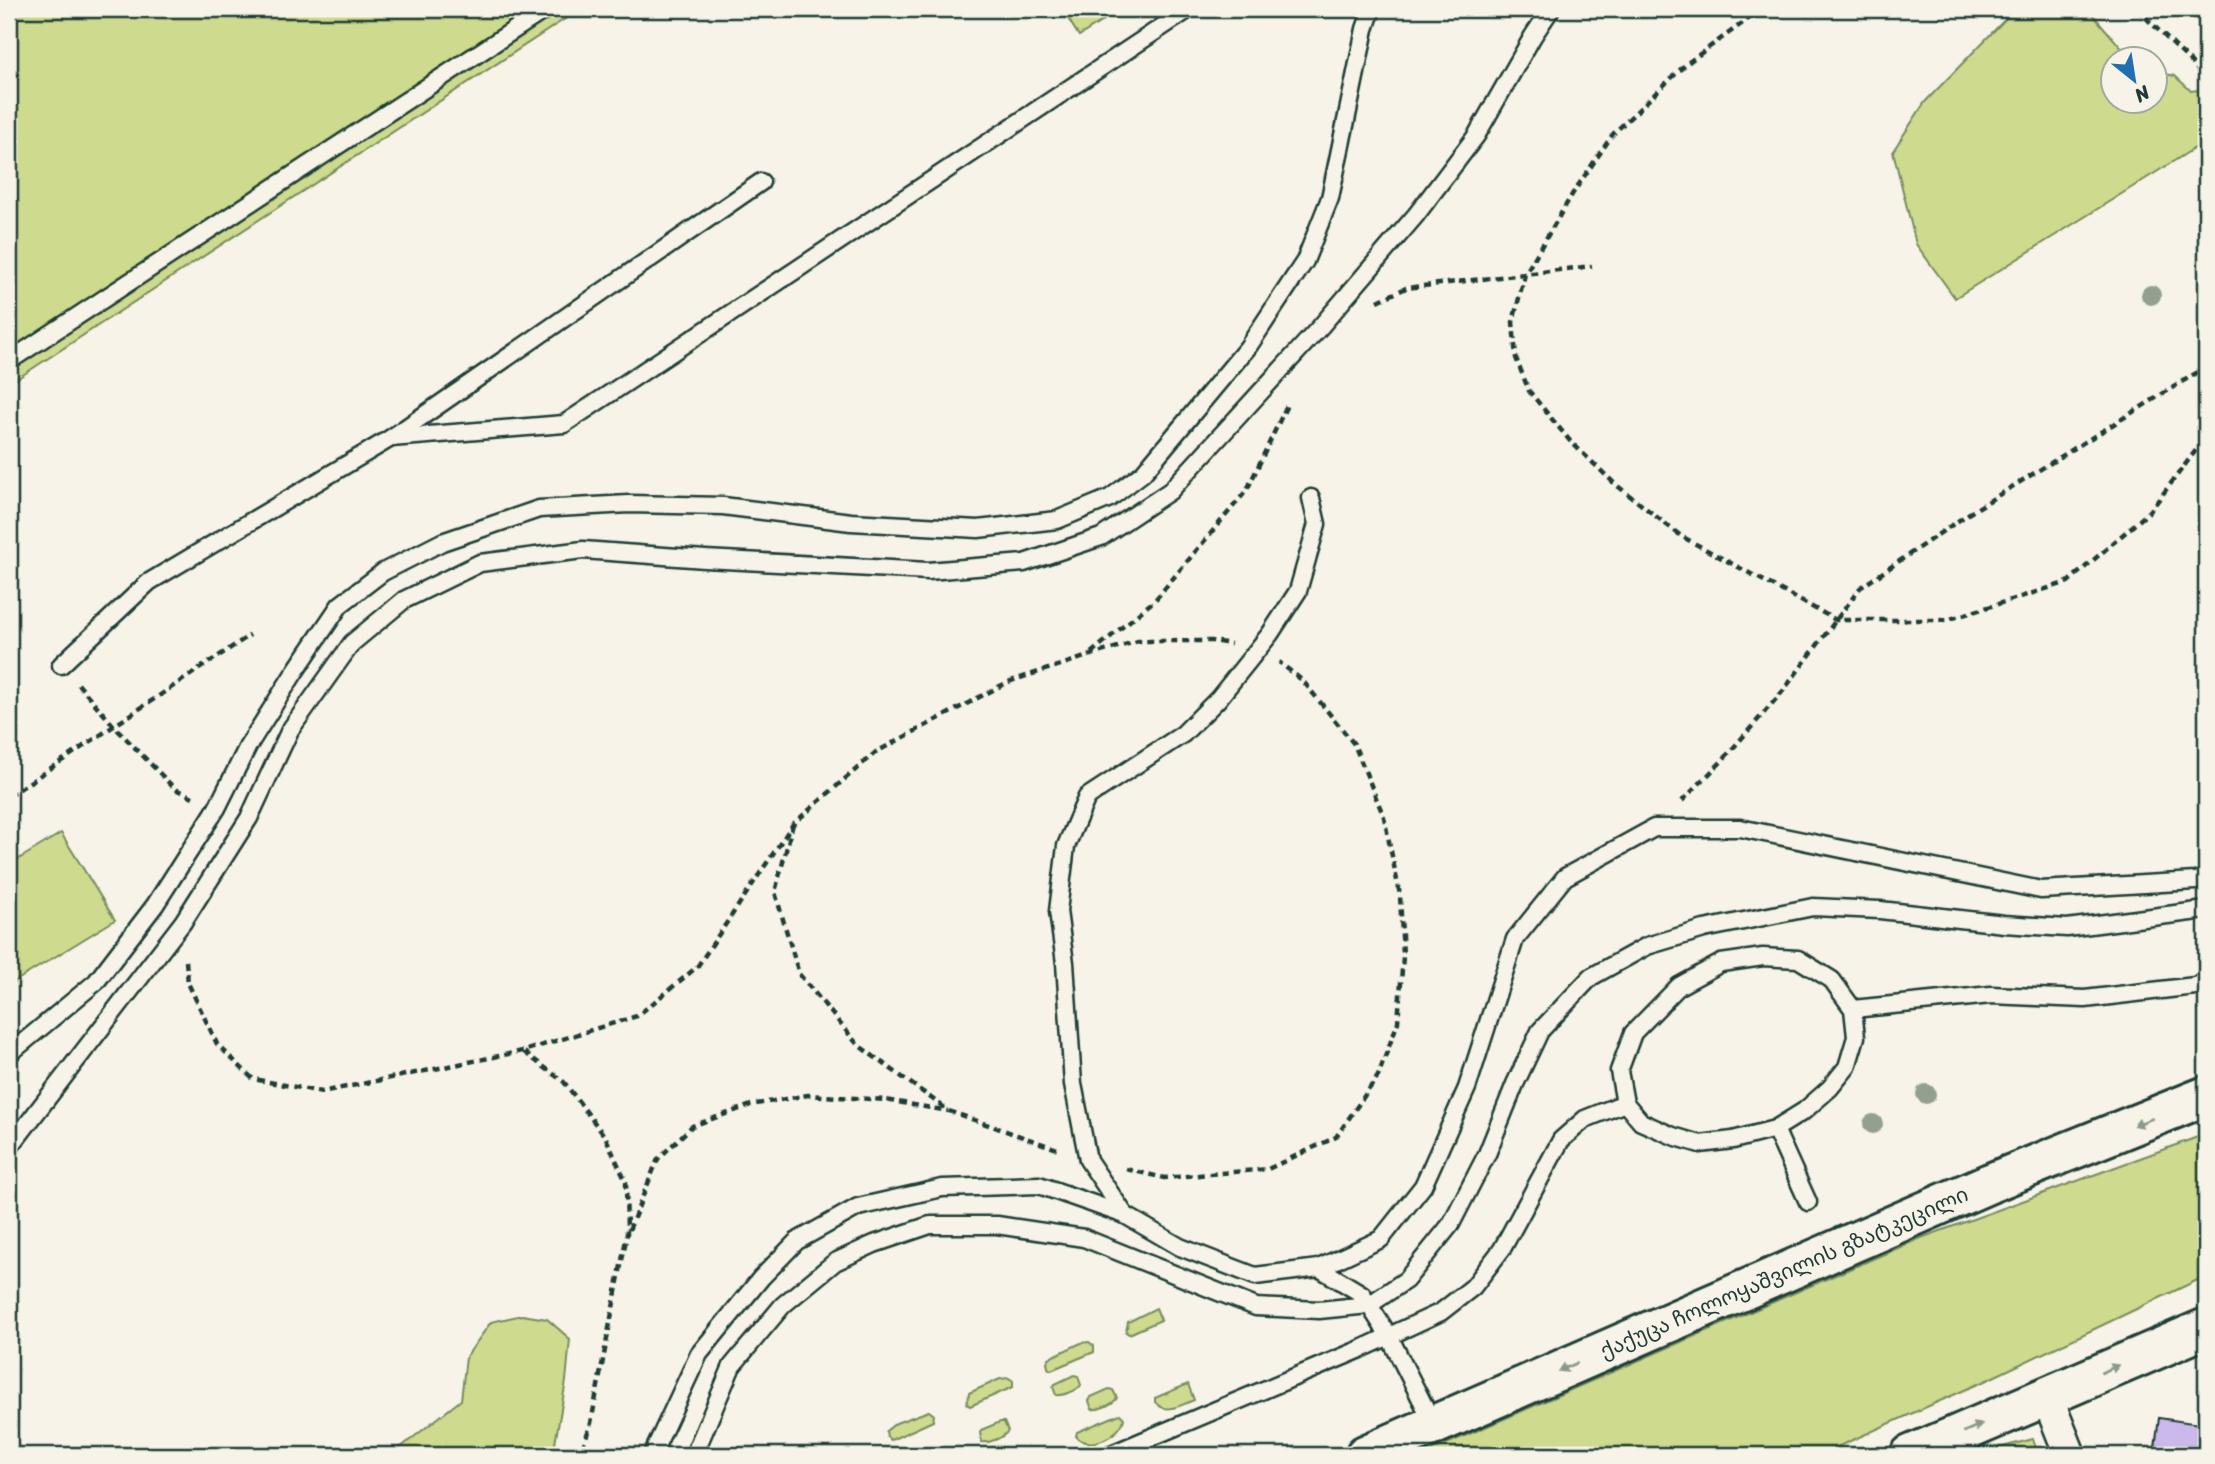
<svg xmlns="http://www.w3.org/2000/svg" width="2215" height="1464" font-family="Sriracha,'Noto Sans Georgian',sans-serif">
<rect width="100%" height="100%" fill="#f7f3e8"/>
<filter id="ink" filterUnits="userSpaceOnUse"><feTurbulence type="fractalNoise" baseFrequency=".0143" numOctaves="2"/><feDisplacementMap in="SourceGraphic" scale="14" xChannelSelector="R" yChannelSelector="G"/><feConvolveMatrix kernelMatrix="1 2 1 2 8 2 1 2 1" color-interpolation-filters="sRGB"/></filter>
<g filter="url(#ink)">
<g fill="#ceda8d" stroke="#768c60" stroke-width="2">
<polygon points="9,9 580,9 9,384"/>
<polygon points="1062,9 1121,9 1079,36"/>
<polygon points="2015,9 2088,9 2131,59 2114,60 2114,102 2156,102 2156,72 2175,76 2191,91 2206,89 2206,141 1955,298 1916,244 1893,151 1925,102"/>
<polygon points="61,833 115,920 9,985 9,865"/>
<polygon points="2206,1134 2206,1276 1987,1380 1819,1455 1421,1455 1921,1238"/>
<polygon points="1156,1308 1161,1320 1129,1334 1126,1332 1128,1322"/>
<polygon points="522,1315 547,1319 570,1339 566,1381 553,1455 391,1455 461,1400 466,1357 491,1322"/>
<polygon points="1089,1342 1094,1346 1094,1352 1051,1370 1048,1368 1047,1362 1049,1358 1081,1343"/>
<path d="M1074,1375L1078,1376L1081,1385C1077,1391 1063,1396 1056,1395L1053,1387L1055,1384Z"/>
<polygon points="1009,1378 1013,1381 1013,1387 970,1406 967,1404 969,1393 1000,1379"/>
<path d="M1188,1384L1194,1400C1181,1405 1165,1415 1155,1402V1398Z"/>
<path d="M1109,1389L1113,1390L1117,1398C1112,1405 1099,1410 1092,1409L1089,1401L1091,1397Z"/>
<polygon points="929,1411 934,1415 933,1421 891,1440 887,1437 886,1431 896,1423"/>
<path d="M1120,1414L1124,1418C1122,1435 1089,1452 1076,1436L1077,1432Z"/>
<path d="M1000,1422H1004L1008,1431C1003,1438 990,1443 982,1442L980,1433L981,1430Z"/>
<polygon points="2033,1439 2037,1452 2020,1455 1979,1455 1991,1450"/>
</g>
<polygon fill="#cab9ea" stroke="#1f3d34" stroke-width="2" points="2159,1418 2206,1425 2206,1455 2154,1455"/>
<g fill="none" stroke-linecap="round" stroke-linejoin="round">
<defs>
<g id="lane">
<polyline points="9,361 546,9"/>
<polyline points="391,438 564,424 1189,9"/>
<polyline points="61,665 149,582 391,438 761,182"/>
<polygon points="1763,957 1798,959 1832,980 1853,1009 1856,1037 1847,1067 1830,1088 1804,1111 1775,1129 1733,1140 1700,1144 1673,1136 1641,1122 1625,1103 1619,1071 1633,1033 1679,986 1721,963"/>
<polyline points="1853,1009 1991,995 2085,999 2195,986 2206,982"/>
<polyline points="9,1054 96,982 155,905 217,808 248,746 296,670 340,605 383,572 442,542 539,509 629,504 723,506 851,522 978,529 1057,520 1110,498 1143,473 1248,347 1305,261 1330,198 1365,29 1372,9"/>
<polyline points="1775,1129 1808,1202"/>
<polyline points="9,1148 183,922 249,818 290,730 352,643 404,600 480,563 583,550 705,559 928,571 1024,563 1101,537 1170,491 1321,326 1416,215 1476,136 1533,36 1551,9"/>
<polyline points="1125,1215 1088,1160 1073,1084 1065,963 1058,911 1066,846 1087,797 1183,734 1218,699 1270,634 1298,591 1317,524 1311,498"/>
<polyline points="1319,1268 1362,1294 1389,1336 1434,1425"/>
<polyline points="652,1455 699,1354 761,1278 797,1241 858,1207 942,1188 1039,1185 1125,1215 1180,1247 1255,1276 1319,1268 1381,1239 1423,1186 1467,1088 1515,939 1565,877 1654,828 1740,828 2041,890 2196,881 2206,878"/>
<polyline points="694,1455 732,1366 783,1305 835,1262 874,1244 930,1225 997,1225 1084,1238 1256,1307 1319,1310 1369,1305 1406,1280 1451,1224 1487,1154 1515,1084 1540,1031 1591,977 1647,946 1704,929 1813,907 1880,910 2004,924 2067,928 2206,910"/>
<polyline points="1109,1455 1361,1349 1441,1312 1473,1287 1502,1249 1561,1140 1585,1119 1625,1103"/>
</g>
<polyline id="street" points="2047,1397 2070,1455"/>
<g id="primary">
<path id="s1" d="M1365,1455L1990,1183L2206,1096"/>
<polyline points="1910,1455 2206,1328"/>
</g>
</defs>
<use href="#lane" stroke="#1f3d34" stroke-width="21"/>
<use href="#street" stroke="#1f3d34" stroke-width="35"/>
<use href="#primary" stroke="#1f3d34" stroke-width="44"/>
<g stroke="#1f3d34" stroke-width="4.5" stroke-dasharray="7 5" stroke-linecap="butt">
<polyline points="1762,9 1686,64 1613,134 1573,193 1525,274 1513,322 1516,358 1529,391 1570,441 1615,484 1681,536 1836,620 1947,620 2068,582 2150,511 2206,437"/>
<polyline points="2137,9 2196,67 2206,86"/>
<polyline points="1378,301 1406,288 1592,266"/>
<polyline points="1091,653 1155,600 1247,490 1287,405"/>
<polyline points="78,684 114,726 175,789 193,797"/>
<polyline points="9,796 250,635"/>
<polyline points="1682,801 1721,762 1783,691 1860,588 1968,514 2206,367"/>
<polyline points="793,824 775,892 799,974 858,1045 949,1111 1060,1150"/>
<polyline points="186,961 188,983 217,1044 253,1079 322,1092 523,1051 637,1016 697,967 793,824 876,752 1008,682 1088,656 1138,641 1212,641 1231,644"/>
<polyline points="524,1052 564,1082 606,1138 626,1182 627,1234 591,1423 580,1455"/>
<polyline points="1126,1169 1164,1178 1268,1169 1336,1137 1378,1076 1398,1022 1403,956 1400,895 1384,817 1354,744 1303,681 1279,662"/>
<polyline points="629,1230 658,1159 692,1126 751,1105 808,1095 886,1100 948,1111"/>
</g>
<use href="#lane" stroke="#f7f3e8" stroke-width="16"/>
<use href="#street" stroke="#f7f3e8" stroke-width="30"/>
<use href="#primary" stroke="#f7f3e8" stroke-width="38"/>
</g>
<g fill="#93a08f">
<circle cx="2151" cy="295" r="10"/>
<circle cx="1926" cy="1094" r="10"/>
<circle cx="1873" cy="1124" r="10"/>
</g>
<defs><path id="oneway-solid" d="M-6-.8H1V-3.2L6.5 0L1 3.2V.8H-6Z" transform="scale(1.75)"/></defs>
<g fill="#8b988e">
<use href="#oneway-solid" transform="translate(2143 1122) rotate(159)"/>
<use href="#oneway-solid" transform="translate(1568 1367) rotate(156)"/>
<use href="#oneway-solid" transform="translate(2110 1369) rotate(-23)"/>
<use href="#oneway-solid" transform="translate(1973 1428) rotate(-23)"/>
</g>
</g>
<g text-anchor="middle" stroke-width="6" stroke-linejoin="round" paint-order="stroke">
<g font-size="21" fill="#1f3d34" stroke="#f7f3e8">
<text dy="7" stroke="none"><textPath href="#s1" startOffset="457">ქაქუცა ჩოლოყაშვილის გზატკეცილი</textPath></text>
</g>
</g>
<rect width="2215" height="1464" fill="none" stroke="#f7f3e8" stroke-width="35"/>
<rect x="18" y="18" width="2180" height="1429" fill="none" stroke="#1f3d34" stroke-width="2.5" filter="url(#ink)"/>
<g transform="translate(2134 80) rotate(150)"><circle r="33" fill="#f7f3e8" stroke="#a1aaa0" stroke-width="2"/>
<path d="M0-5L12 26L0 18L-12 26Z" fill="#1f6fb2"/>
<text y="-10" font-size="19" font-weight="bold" text-anchor="middle" fill="#1f3d34">N</text>
</g>
</svg>
